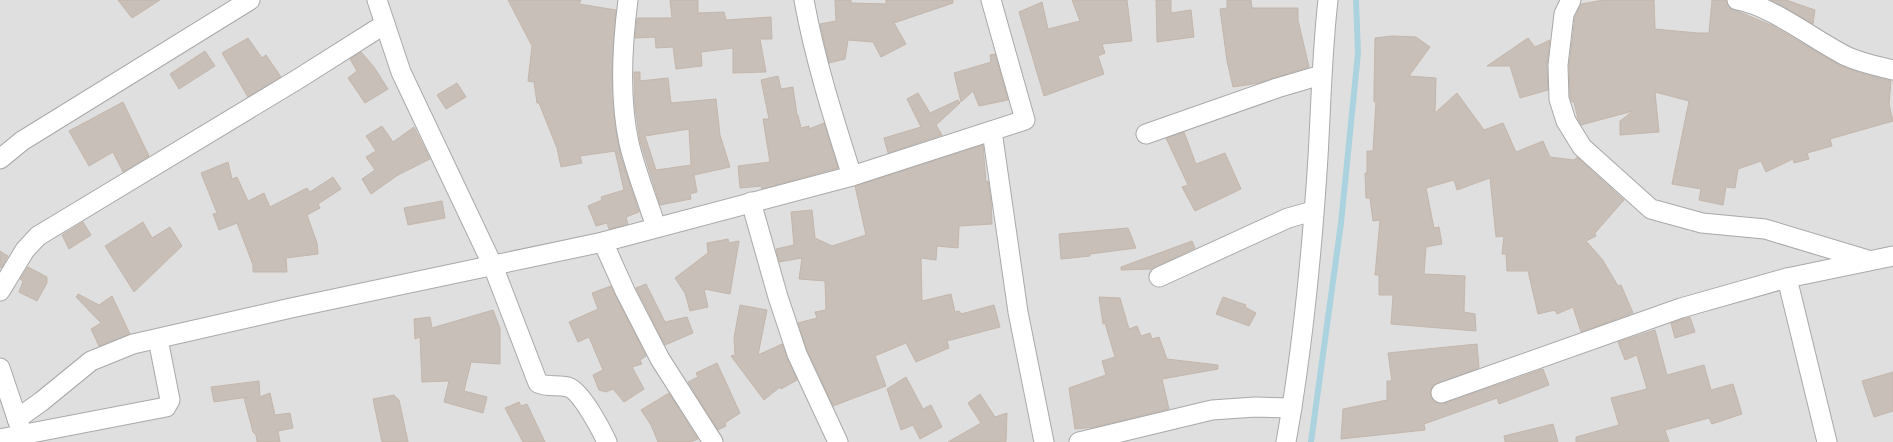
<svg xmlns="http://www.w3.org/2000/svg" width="1893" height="442" font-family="Montserrat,sans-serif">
<rect width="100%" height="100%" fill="#f2efe9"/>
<rect fill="#e0dfdf" x="0" y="0" width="1893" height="442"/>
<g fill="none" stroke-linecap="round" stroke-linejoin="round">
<polyline stroke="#aad3df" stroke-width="6" points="1311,442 1341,223 1358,53 1356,0"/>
</g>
<g fill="#c7bfb8" stroke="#c4b6ab" fill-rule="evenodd">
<polygon points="118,0 160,0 132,18"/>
<polygon points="508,0 581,0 579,4 616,10 612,71 615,127 621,157 639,212 626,217 628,224 609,229 607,223 596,226 588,206 602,200 601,197 624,190 615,151 580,156 582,163 561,167 557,148 539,103 537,103 534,82 528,81 532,46"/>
<polygon points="670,0 698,0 698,13 724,12 726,20 771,17 772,39 760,39 766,72 733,73 733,48 701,52 702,66 676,69 673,47 656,48 655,37 635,38 637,18 672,18"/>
<polygon points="835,0 851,0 851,3 886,4 886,0 953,0 953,3 894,23 906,44 881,57 873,42 848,40 845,59 829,63 820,24 836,21"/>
<polygon points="1072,0 1127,0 1132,41 1102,44 1105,53 1098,56 1104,74 1044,96 1019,12 1042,2 1048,29 1080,21"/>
<polygon points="1156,0 1171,0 1171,13 1191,10 1194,37 1157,42"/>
<polygon points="1227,0 1251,0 1252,8 1298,8 1298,20 1309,67 1259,83 1233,87 1227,61 1220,9 1227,8"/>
<polygon points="1604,0 1654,0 1655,29 1698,33 1709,33 1712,0 1726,0 1730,8 1773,26 1841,66 1860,73 1891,81 1889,104 1893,121 1830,139 1832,146 1807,153 1809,159 1794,163 1793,159 1766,172 1761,161 1738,169 1735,188 1726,187 1723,205 1699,200 1701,189 1672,184 1689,101 1655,92 1659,132 1620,135 1620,121 1633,111 1581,125 1578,119 1574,102 1572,102 1570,97 1569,65 1575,17 1581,4"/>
<polygon points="1771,0 1786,0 1815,10 1813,24"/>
<polygon points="1392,36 1416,37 1430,47 1409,76 1436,78 1435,113 1457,93 1484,130 1503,123 1516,152 1543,141 1550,157 1574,160 1577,157 1624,200 1595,233 1596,236 1586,241 1602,259 1618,286 1621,285 1633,313 1581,332 1573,307 1557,314 1555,310 1538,314 1528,271 1507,271 1506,254 1502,254 1504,236 1496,237 1490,178 1457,190 1454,180 1426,188 1434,228 1439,227 1442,244 1426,247 1424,274 1465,276 1464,312 1475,314 1476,331 1391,324 1393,295 1379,295 1379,275 1375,275 1380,220 1373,221 1370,198 1366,198 1365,173 1367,173 1367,151 1373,151 1376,102 1374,102 1374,90 1375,38"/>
<polygon points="248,38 262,58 266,55 281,77 248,97 222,53"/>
<polygon points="1528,38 1535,47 1550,40 1547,65 1548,90 1520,98 1510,66 1487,66"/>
<polygon points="205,51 215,66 179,89 170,74"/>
<polygon points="361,52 374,67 388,89 365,103 348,78 357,71 350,59"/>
<polygon points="995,54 1008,100 979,106 973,91 961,102 954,73 991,62 990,55"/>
<path d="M634,72H640V81L668,78L671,103L716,99L720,135L730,167L694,175L697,192L690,194L691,199L660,205L640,141L635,107ZM689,129L691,165L656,170L645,136Z"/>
<polygon points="778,76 781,89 793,87 797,115 798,115 801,128 809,126 809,129 824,123 838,168 762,189 761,186 740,188 738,166 770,162 763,119 769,119 761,80"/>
<polygon points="457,83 466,97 446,109 437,95"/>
<polygon points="918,93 930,113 958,100 960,103 936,125 942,135 888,153 884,138 921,127 907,99"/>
<polygon points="123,102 149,156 123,172 113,152 89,166 69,131"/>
<polygon points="382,126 393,142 414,127 430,159 398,175 371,194 362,179 375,170 366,157 376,151 366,136"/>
<polygon points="1184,132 1196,164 1225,153 1241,189 1195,211 1182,187 1188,185 1166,138"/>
<polygon points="983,145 986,182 988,181 991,200 992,224 959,226 958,248 937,246 936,260 921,258 922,301 951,294 955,312 959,311 961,314 994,305 1000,327 947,341 949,348 916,362 906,343 875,356 886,386 833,406 807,350 798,323 817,318 815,312 826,310 825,281 799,279 802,258 779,262 776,249 794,245 791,212 812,210 815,238 832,246 866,235 855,186"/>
<polygon points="228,162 232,179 237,177 248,201 264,193 270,207 307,188 310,192 333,177 341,189 318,204 320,208 307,215 317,243 318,254 286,258 287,272 253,272 253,265 237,223 219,230 213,214 217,213 201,173"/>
<polygon points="442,201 445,218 408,225 404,208"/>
<polygon points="83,222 91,235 69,249 62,235"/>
<polygon points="143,222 152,238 170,227 182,246 134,292 105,246"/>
<polygon points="1128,228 1136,248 1090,254 1090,256 1061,259 1059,234"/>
<polygon points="728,239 729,243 739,241 730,294 704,289 708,307 690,311 685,293 675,278 708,253 707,243"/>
<polygon points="1192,241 1195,248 1152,269 1121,270 1121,267"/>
<polygon points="0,251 8,256 1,268 0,267"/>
<polygon points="28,267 47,277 47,283 37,301 19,292 23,281 20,279"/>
<polygon points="646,284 665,322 687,317 693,333 665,345 636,288"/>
<polygon points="611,286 646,356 640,360 642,364 632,367 644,389 624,402 613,389 606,392 599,390 593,375 603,370 589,337 578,342 569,322 598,309 592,293"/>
<polygon points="78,294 99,305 112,296 130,334 99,346 91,329 101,323 76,297"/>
<polygon points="1099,297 1120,298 1129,329 1137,326 1141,336 1150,333 1152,339 1159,337 1167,359 1218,365 1218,369 1162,379 1169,409 1095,427 1075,429 1069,388 1106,375 1102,361 1115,357 1105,323 1103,324"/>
<polygon points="1223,297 1246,305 1245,307 1256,313 1249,326 1216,314"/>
<polygon points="740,305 767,310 758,355 782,344 797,380 781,389 780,387 764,400 731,356 735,355 734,338"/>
<polygon points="493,310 500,328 500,364 471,362 464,391 487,397 483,413 444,402 449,381 422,382 420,337 415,339 414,319 430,317 432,328"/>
<polygon points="1690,317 1695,332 1675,338 1671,323"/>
<polygon points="1655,330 1667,375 1704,365 1711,390 1733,384 1742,414 1712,424 1709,418 1665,430 1669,442 1576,442 1576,437 1619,425 1611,398 1647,389 1637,355 1625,360 1618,342"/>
<polygon points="1477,344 1479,368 1433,386 1430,391 1431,397 1434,402 1445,403 1543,369 1549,385 1499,404 1497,398 1424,424 1425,430 1341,439 1343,409 1387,400 1387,381 1392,381 1388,353"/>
<polygon points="717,363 740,413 725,423 726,426 718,430 688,382 698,377 696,373"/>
<polygon points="1893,372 1893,411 1874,417 1862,381"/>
<polygon points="906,377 923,409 931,405 942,427 920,439 913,425 901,430 887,389"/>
<polygon points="259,381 260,397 270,393 275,415 290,413 293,428 278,431 280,442 257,442 256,435 253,432 244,398 248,397 214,402 211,387"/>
<polygon points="669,393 698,439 691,442 658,442 651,425 641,410"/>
<polygon points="980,394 995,417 1007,413 1006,442 948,442 981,423 968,403"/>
<polygon points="394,395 399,400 408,442 382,442 373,399"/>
<polygon points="519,402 521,406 527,404 545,442 523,442 505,408"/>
<polygon points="1553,424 1558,442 1505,442 1504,436"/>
</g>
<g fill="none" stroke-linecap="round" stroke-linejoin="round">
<defs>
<g id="minor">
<path d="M377,0L401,72L493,266L538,383C549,388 557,384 568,387C581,391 601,429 607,442"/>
<path d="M628,0C622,46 619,97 629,143C636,172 647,199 656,227"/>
<path d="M804,0C815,60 833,117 852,176"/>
<polyline points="1571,0 1564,14 1558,65 1559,99 1566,121 1582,147 1651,209 1702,223 1765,229 1868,260"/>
<path d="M1737,0C1772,6 1814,40 1846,56C1861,63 1877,66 1893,70"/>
<polyline points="992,131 1018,312 1044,442"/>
<polyline points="1146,134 1277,88 1321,75"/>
<polyline points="0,159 22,141 250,0"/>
<polyline points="751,202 778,297 797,354 838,442"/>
<polyline points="603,242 625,291 660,359 713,442"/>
<polyline points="1159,277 1288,218 1313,211"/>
<polyline points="1787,278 1827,442"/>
<polyline points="0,291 25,250 38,236 298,79 385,24"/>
<polyline points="0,368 21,430"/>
<polyline points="1441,393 1681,308 1787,278 1893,256"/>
<polyline points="17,419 42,401 91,361 133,344 291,308 603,242 852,176 1025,120 991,0"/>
<polyline points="0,439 166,407 170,400 158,339"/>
<polyline points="1079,442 1212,410 1255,407 1292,408"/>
<path d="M1286,442C1303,348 1312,252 1318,157C1321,104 1322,52 1328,0"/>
</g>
</defs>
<use href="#minor" stroke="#a9a9a9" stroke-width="21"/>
<use href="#minor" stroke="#fff" stroke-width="19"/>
</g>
</svg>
